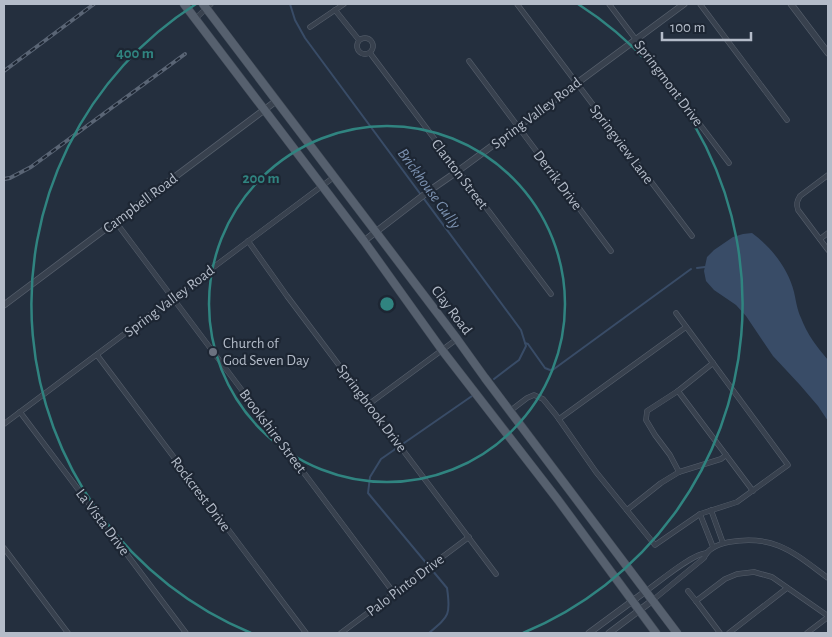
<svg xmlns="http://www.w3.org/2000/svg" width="832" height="637" font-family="'Alegreya Sans',sans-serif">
<rect width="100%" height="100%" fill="#242f3e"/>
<path fill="#394c67" d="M752,233C771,247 788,268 794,292C796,301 797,309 801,318C807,334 817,347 828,360V421L818,406L800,385L773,356L746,316L736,305L714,290L706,281L704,271L707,257L714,250L733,237L743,234Z"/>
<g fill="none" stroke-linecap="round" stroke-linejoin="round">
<g stroke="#394c67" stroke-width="2">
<polyline points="290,4 295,20 305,38 521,330 526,346 519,360 494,379"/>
<polyline points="697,268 705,267"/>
<polyline points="525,343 528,344 545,368 550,370 554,369 691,269"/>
<path d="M429,633C449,616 451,615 447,588L368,493L370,477L381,459L472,396"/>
</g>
<defs>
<g id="minor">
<polyline points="517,4 692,236"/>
<polyline points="609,4 729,163"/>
<polyline points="700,4 787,120"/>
<polyline points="335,10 359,40"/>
<polyline points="195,19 211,4"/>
<polyline points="310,27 344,4"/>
<circle cx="365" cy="46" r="8"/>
<polyline points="370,53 551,294"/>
<polyline points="469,61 611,251"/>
<path d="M828,175L800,196C797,201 796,204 798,210L828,250"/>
<polyline points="115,221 394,593"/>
<polyline points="820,239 828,233"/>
<polyline points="248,241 287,296 496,574"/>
<polyline points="97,355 306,633"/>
<polyline points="678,391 753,491"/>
<polyline points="369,404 457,339"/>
<polyline points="510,411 527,398 534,395 543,399 556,415 596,472 655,545 700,514 737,502 788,465 676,313"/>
<polyline points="20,412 186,633"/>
<polyline points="559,419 686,327"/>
<polyline points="4,424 334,177"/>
<polyline points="679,472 670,455 655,435 646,420 647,411 678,391 713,363"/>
<polyline points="627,510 661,483 679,472 721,459 726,455"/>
<polyline points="711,510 723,543"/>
<polyline points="700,514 713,547"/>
<polyline points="4,548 68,633"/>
<path d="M646,591C659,582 692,554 706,553"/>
<polyline points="688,591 696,601 725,579 737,574 754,572 772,577 828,616"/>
<path d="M653,600L704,558C708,548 719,544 729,542C775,534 794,553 828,578"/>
<polyline points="696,601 720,633"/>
<polyline points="341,633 469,537"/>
<polyline points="729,633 787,588"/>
<polyline points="807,633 828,617"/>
</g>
<g id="tertiary">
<polyline points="791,4 828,53"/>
<polyline points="364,241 429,191 458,171 684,4"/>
<polyline points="4,305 276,101"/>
<polyline points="589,633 646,591"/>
<polyline points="609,633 653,600"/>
</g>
<g id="primary">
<polyline points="184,4 364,241 442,350 558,500 656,633"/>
<polyline points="203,4 457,339 485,378 677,633"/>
</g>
</defs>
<use href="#minor" stroke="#565f6c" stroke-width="5.5"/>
<use href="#tertiary" stroke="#565f6c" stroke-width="7"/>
<use href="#primary" stroke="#414a57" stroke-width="9"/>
<use href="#minor" stroke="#38414e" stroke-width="4.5"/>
<use href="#tertiary" stroke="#38414e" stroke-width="5.5"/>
<use href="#primary" stroke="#56606e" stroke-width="8"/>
<defs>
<g id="rail">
<polyline points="4,71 94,4"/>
<polyline points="4,179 10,178 31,167 185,54"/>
</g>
</defs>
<use href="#rail" stroke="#5a6575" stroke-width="4"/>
<use href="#rail" stroke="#1d2633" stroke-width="2" stroke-dasharray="5.5" stroke-linecap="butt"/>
</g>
<g fill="none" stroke="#308480" stroke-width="2.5">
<circle cx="387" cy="304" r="178"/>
<path d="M251 633A356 356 0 0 1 196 4M578 4A356 356 0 0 1 523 633"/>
</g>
<circle fill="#6b7280" stroke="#1d2633" stroke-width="2" cx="213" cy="352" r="5"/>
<g text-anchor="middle" stroke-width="4.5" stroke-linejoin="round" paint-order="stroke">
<g font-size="15" fill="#b4bcc9" stroke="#1d2633">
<text transform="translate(669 83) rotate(53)" y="5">Springmont Drive</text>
<text transform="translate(536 113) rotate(-37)" y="5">Spring Valley Road</text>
<text transform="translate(622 144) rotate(53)" y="5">Springview Lane</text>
<text transform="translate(460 174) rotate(53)" y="5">Clanton Street</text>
<text transform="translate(558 180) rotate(53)" y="5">Derrik Drive</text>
<text transform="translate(140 203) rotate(-37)" y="5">Campbell Road</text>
<text transform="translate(169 301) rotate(-37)" y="5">Spring Valley Road</text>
<text transform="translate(452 310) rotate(53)" y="5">Clay Road</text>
<text transform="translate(372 408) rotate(53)" y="5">Springbrook Drive</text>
<text transform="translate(273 431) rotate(53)" y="5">Brookshire Street</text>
<text transform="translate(201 494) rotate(53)" y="5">Rockcrest Drive</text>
<text transform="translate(103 522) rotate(53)" y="5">La Vista Drive</text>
<text transform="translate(405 585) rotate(-37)" y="5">Palo Pinto Drive</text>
</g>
<g font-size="15" fill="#b4bcc9" stroke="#1d2633" text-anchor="start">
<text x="223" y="348">Church of<tspan x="223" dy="17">God Seven Day</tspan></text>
</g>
<g font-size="16" font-style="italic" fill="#7c92b1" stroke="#1d2633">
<text transform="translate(430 188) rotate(54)" y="6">Brickhouse Gully</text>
</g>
</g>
<circle cx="387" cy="304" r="8" fill="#308480" stroke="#1d2633" stroke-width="2.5"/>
<g font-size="15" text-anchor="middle" font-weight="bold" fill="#308480" stroke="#1d2633" stroke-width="4.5" stroke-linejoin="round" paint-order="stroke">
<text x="135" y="58">400 m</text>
<text x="261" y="183">200 m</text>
</g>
<rect width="832" height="637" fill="none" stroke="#b4bcc9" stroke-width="10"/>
<path d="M662 32v8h89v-8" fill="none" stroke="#b4bcc9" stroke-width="2.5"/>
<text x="670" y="32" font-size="15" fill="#b4bcc9" stroke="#1d2633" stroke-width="4" paint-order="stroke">100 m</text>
</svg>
